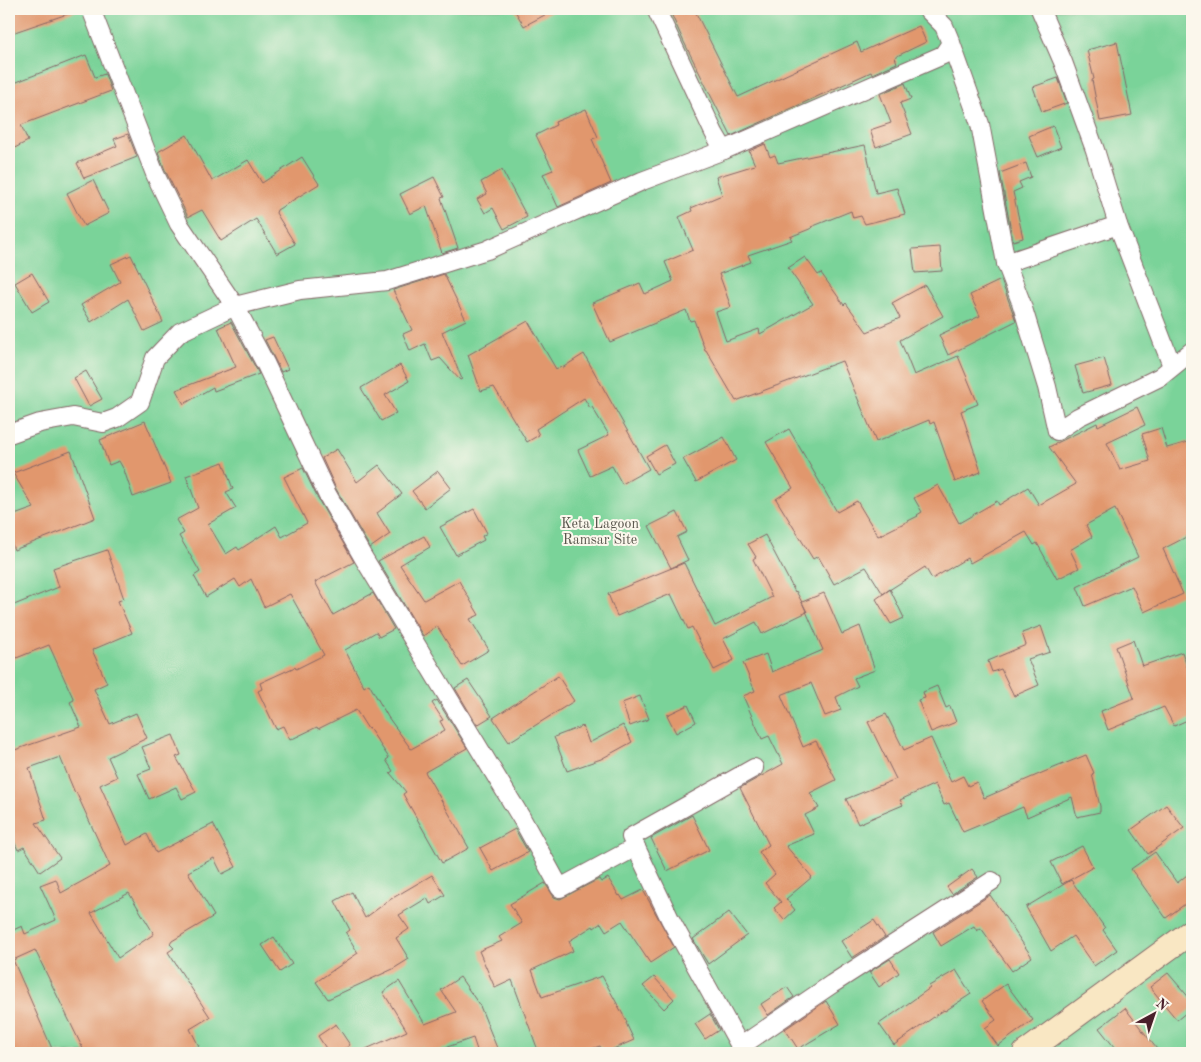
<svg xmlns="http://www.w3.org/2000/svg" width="1201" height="1062" font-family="'Old Standard TT',serif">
<rect width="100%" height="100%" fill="#fbf7ec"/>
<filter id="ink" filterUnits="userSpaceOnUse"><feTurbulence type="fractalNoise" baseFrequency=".02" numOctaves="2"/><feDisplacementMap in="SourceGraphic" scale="10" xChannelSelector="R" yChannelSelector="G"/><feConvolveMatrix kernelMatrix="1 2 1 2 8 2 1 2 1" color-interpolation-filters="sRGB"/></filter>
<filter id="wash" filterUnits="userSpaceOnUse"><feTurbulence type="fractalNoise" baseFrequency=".0096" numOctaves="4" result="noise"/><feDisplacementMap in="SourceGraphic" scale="20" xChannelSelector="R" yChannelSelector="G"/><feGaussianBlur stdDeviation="1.12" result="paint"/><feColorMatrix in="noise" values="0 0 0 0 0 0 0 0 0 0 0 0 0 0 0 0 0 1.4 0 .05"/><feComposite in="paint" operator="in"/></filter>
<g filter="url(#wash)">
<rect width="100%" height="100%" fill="#f1ebd3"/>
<rect fill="#7ad399" stroke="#627962" x="9" y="9" width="1183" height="1044"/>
<g id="blocks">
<g fill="#e1976d" fill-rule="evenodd">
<polygon points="9,9 76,9 76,11 9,34"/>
<polygon points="514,9 556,9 524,26"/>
<polygon points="669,9 694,9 738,97 857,42 861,52 919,26 926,42 895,57 897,63 872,74 871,72 731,136 683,40"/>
<polygon points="1117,42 1132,115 1100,121 1092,80 1094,79 1087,50"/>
<polygon points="86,55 95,77 105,74 111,91 21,125 28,141 9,151 9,85"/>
<polygon points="1058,78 1067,103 1042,112 1033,87"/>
<polygon points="905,83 911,99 900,103 912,134 876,147 870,130 891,123 880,94"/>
<polygon points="586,109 598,137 592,139 611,183 558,207 543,174 553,170 536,135 556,125 555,122"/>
<polygon points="1053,126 1061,147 1038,157 1029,136"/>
<polygon points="128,134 137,157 84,178 77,163 117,146 114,139"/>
<polygon points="187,135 212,181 248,160 262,183 302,157 319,184 277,210 276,213 295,244 277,254 256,219 221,241 202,210 188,217 165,170 158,152"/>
<polygon points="765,144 770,157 775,155 778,163 865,145 876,193 897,188 905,214 865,224 861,216 853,218 851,211 811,227 812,228 790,237 792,240 748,255 751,262 719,274 731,307 716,312 726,341 759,329 760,334 813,304 788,268 805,257 818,275 821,273 844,305 846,303 867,332 900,318 892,303 925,285 943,316 900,340 914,375 958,356 978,404 961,411 981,472 955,482 934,422 930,424 929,420 876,442 842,361 736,401 706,350 705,350 694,320 690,321 686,310 610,342 592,303 640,283 645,294 673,281 665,262 693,250 679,217 692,211 691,208 722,195 716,177 755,165 749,151"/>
<polygon points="1026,163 1031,177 1019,182 1022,188 1013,192 1023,238 1013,241 1000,173"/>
<polygon points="502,170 527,217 504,229 493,208 485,213 477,199 487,194 481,182"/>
<polygon points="434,177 444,197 441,198 458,248 442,253 426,206 410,214 400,194"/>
<polygon points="93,180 109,213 84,226 67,193"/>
<polygon points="940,247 942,271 915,273 912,249"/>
<polygon points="131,255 163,322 144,331 128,299 91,322 81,305 120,282 111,264"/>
<polygon points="32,273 49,302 32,312 15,283"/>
<polygon points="444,274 466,320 442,332 462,379 460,380 440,358 432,361 425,344 410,351 403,334 412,330 393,290"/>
<polygon points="1001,280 1016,321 948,355 939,335 980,316 970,295"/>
<polygon points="528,321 556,369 561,366 562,368 584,354 649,469 622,484 612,466 590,476 578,450 609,435 592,407 590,408 584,398 536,429 539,435 527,442 494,387 481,391 468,355"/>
<polygon points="231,322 259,374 214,391 213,387 184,404 176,390 236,367 218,328"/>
<polygon points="273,337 288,369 281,372 265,340"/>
<polygon points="1104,358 1112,385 1083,393 1075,366"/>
<polygon points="400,365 409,381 385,395 396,413 381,421 361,388"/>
<polygon points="86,371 102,399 89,406 74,378"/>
<polygon points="1137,407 1145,425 1107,443 1120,470 1150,461 1142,434 1161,428 1167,448 1188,442 1192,453 1192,534 1163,549 1183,594 1144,612 1132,586 1085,606 1077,587 1138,557 1115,509 1086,525 1092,537 1070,550 1079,568 1057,579 1037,543 1034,545 1026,532 970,563 967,558 932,579 925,567 883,594 866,567 834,584 818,556 813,559 776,499 793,488 766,442 789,429 837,512 857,501 878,536 918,516 917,515 922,512 914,498 938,485 959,523 997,501 999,505 1028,487 1039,505 1076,484 1049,447 1097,423 1098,426"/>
<polygon points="145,421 171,483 133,497 124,470 119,461 109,465 100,440"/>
<polygon points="724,437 736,460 696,482 683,459"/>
<polygon points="665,445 675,464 656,474 646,456"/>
<polygon points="337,449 357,482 379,465 402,494 377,513 390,534 370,548 336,489 322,458"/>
<polygon points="71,451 95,518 14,550 9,536 9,517 34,508 13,473"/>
<polygon points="223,462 233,489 226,492 236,508 208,524 226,554 237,547 239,550 276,526 282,537 307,523 284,477 303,468 318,499 354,562 315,582 333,615 373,593 394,629 379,637 376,632 345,650 364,687 369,684 388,717 411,749 445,730 440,721 443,720 432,703 437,700 467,748 425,772 469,848 442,863 403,794 406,792 390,773 393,771 386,760 389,758 369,728 368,729 356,710 318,729 317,727 290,740 283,726 276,729 258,691 262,689 260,683 295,667 296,669 324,655 290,594 264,607 251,579 240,587 235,579 206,597 194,576 200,572 179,536 184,533 176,520 198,508 186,476"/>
<polygon points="438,471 451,488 425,508 412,491"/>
<polygon points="474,509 487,533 482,536 484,540 456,555 440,527"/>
<polygon points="677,512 687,532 677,537 688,560 671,568 649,526"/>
<polygon points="765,535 795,592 796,591 807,612 762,634 756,622 723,639 734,660 714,670 692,627 688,629 671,594 617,616 608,594 684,563 715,626 772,597 753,559 756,557 748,544"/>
<polygon points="424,536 430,547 400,565 424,600 459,581 479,615 470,619 489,650 462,666 437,626 423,636 378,561"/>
<path d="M107,550L124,599L118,601L132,633L92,650L107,683L94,689L110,724L136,713L147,738L108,757L117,777L100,785L127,845L147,834L156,853L213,824L236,867L222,874L214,858L188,872L214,916L172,941L170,944L174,948L168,952L210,1017L190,1029L199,1046L185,1053H85L35,950L13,960L54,1053H9V932L22,926L25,934L56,920L40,885L56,879L61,893L110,866L76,792L75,793L60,757L29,768L46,820L36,823L60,858L40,872L24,847L18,850L9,830V752L81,727L70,702L74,700L49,645L9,661V634L14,632L9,620V607L59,587L53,568ZM129,893L154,934L118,958L91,913Z"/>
<polygon points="890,589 904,618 891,624 876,599"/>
<polygon points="824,593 842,634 860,626 875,670 854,678 858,686 836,697 841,710 825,716 811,683 781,695 803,747 816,741 836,780 810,793 819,808 805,815 814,834 786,846 812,877 786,899 795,910 784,920 774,908 781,902 765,883 775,874 759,852 769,845 740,788 783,764 769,736 762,739 743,696 755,691 743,663 766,654 772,672 823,650 802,602"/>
<polygon points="1041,626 1050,652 1028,659 1039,685 1014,696 1001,669 992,672 988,661 1026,645 1022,633"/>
<polygon points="1133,640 1142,666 1182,652 1192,681 1192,718 1174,726 1164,707 1108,730 1101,711 1134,698 1116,647"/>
<polygon points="558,676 574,701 509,742 493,718"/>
<polygon points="468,680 492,716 477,725 455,688"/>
<polygon points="937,686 946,708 950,706 956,722 931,732 918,700 925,698 923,692"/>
<polygon points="640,696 649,719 630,726 622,703"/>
<polygon points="688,705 696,722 676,733 667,715"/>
<polygon points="886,714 904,750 931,738 951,782 963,776 968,786 977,782 984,798 1044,772 1086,755 1094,773 1092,774 1100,806 1100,812 1077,817 1072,797 1027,817 1023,807 963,832 949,803 944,805 935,784 900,800 903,805 858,824 846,799 896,779 868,722"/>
<polygon points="623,725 632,742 601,759 567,771 554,737 583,726 589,743"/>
<polygon points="173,735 181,755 176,757 196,792 182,799 176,787 149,799 138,774 151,769 142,747"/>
<polygon points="1166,805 1184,828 1148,854 1131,830"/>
<polygon points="692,815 709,850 667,871 651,838"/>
<polygon points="515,829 528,852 493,871 480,848"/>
<polygon points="1082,846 1093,867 1062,884 1051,862"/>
<polygon points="1155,852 1177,883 1192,871 1192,899 1166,918 1131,869"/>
<polygon points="972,869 978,877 952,894 947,887"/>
<polygon points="432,875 445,895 430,904 427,898 399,915 409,929 396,938 409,959 393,969 328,999 316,982 358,953 346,933 350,930 335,901 352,892 365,918 391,899"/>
<polygon points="608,878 619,896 620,895 623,900 643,890 674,947 650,963 622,921 606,931 601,923 594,928 593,926 569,941 573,951 532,970 542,997 602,976 627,1022 626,1023 634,1040 604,1053 603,1053 600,1046 579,1053 575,1053 573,1048 560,1053 539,1053 512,980 495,988 479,951 502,941 499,937 522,923 510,904 545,883 554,897 560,899 599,879 601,882"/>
<polygon points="1071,880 1105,928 1103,930 1117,950 1094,966 1073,936 1051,951 1026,907"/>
<polygon points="990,895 1032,957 1012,971 981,928 977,931 974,926 941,946 933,932"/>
<polygon points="729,912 747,935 708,964 693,939"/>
<polygon points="874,920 885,937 852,958 841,941"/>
<polygon points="274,937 292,964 280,972 262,945"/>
<polygon points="890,959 899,973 879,987 869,972"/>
<polygon points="956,970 971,994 945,1011 944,1010 894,1045 879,1024 930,988 929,986"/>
<polygon points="1168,973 1192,1001 1192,1008 1177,1020 1150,987"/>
<polygon points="460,977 480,1006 499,1053 478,1053 473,1038 430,1053 424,1053 422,1047 408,1053 357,1053 407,1031 383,992 399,981 425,1024 456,1012 441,990"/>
<polygon points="654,977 674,999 664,1009 643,986"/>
<polygon points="1006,984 1033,1020 998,1046 985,1028 996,1020 982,1001"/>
<polygon points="787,987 794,997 768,1015 761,1004"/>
<polygon points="826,1001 840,1024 798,1049 785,1029"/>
<polygon points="1125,1008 1160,1053 1119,1053 1099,1028"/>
<polygon points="710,1014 719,1030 705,1039 695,1024"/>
<polygon points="336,1024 350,1045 338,1053 329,1053 318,1036"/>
</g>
</g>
</g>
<g filter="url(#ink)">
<use href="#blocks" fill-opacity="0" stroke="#846666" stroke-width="1"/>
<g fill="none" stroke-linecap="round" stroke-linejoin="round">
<defs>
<g id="minor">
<polyline points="91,9 155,174 179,224 235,306 266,365 327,494 363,557 522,819 560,888 636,847"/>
<polyline points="656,9 714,133 724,150"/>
<polyline points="927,9 944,26 951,43"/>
<polyline points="1040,9 1063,62 1095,150 1118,225 1172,366"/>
<polyline points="1006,263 1118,225"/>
<polyline points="9,434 40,423 73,417 103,423 117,418 140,402 155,358 180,332 235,306 300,290 387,281 487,250 642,181 724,150 943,55 951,43 980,124 1006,263 1021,302 1047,387 1057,431 1078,417 1160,377 1192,351"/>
<polyline points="741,1046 832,984 992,881"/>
<polyline points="744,1053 670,919 631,837 754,768"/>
</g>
<polyline id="secondary" points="1025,1053 1192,931"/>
</defs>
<use href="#minor" stroke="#846666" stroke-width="20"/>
<use href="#secondary" stroke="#846666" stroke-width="26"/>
<use href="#minor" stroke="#fff" stroke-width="18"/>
<use href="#secondary" stroke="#f9e7c3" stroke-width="24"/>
</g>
</g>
<g text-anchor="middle" stroke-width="4" stroke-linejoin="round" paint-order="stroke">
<g font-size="14" fill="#58554c" stroke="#fbf7ec">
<text x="600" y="528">Keta Lagoon<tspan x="600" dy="16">Ramsar Site</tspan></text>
</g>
</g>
<rect width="1201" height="1062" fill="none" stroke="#fbf7ec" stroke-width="30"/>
<g transform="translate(1154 1014) rotate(40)" stroke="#fbf7ec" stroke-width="4" paint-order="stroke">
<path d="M0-4L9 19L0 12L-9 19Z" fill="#4a1f2b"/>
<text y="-8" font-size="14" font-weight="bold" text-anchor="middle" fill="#4a1f2b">N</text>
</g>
</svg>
